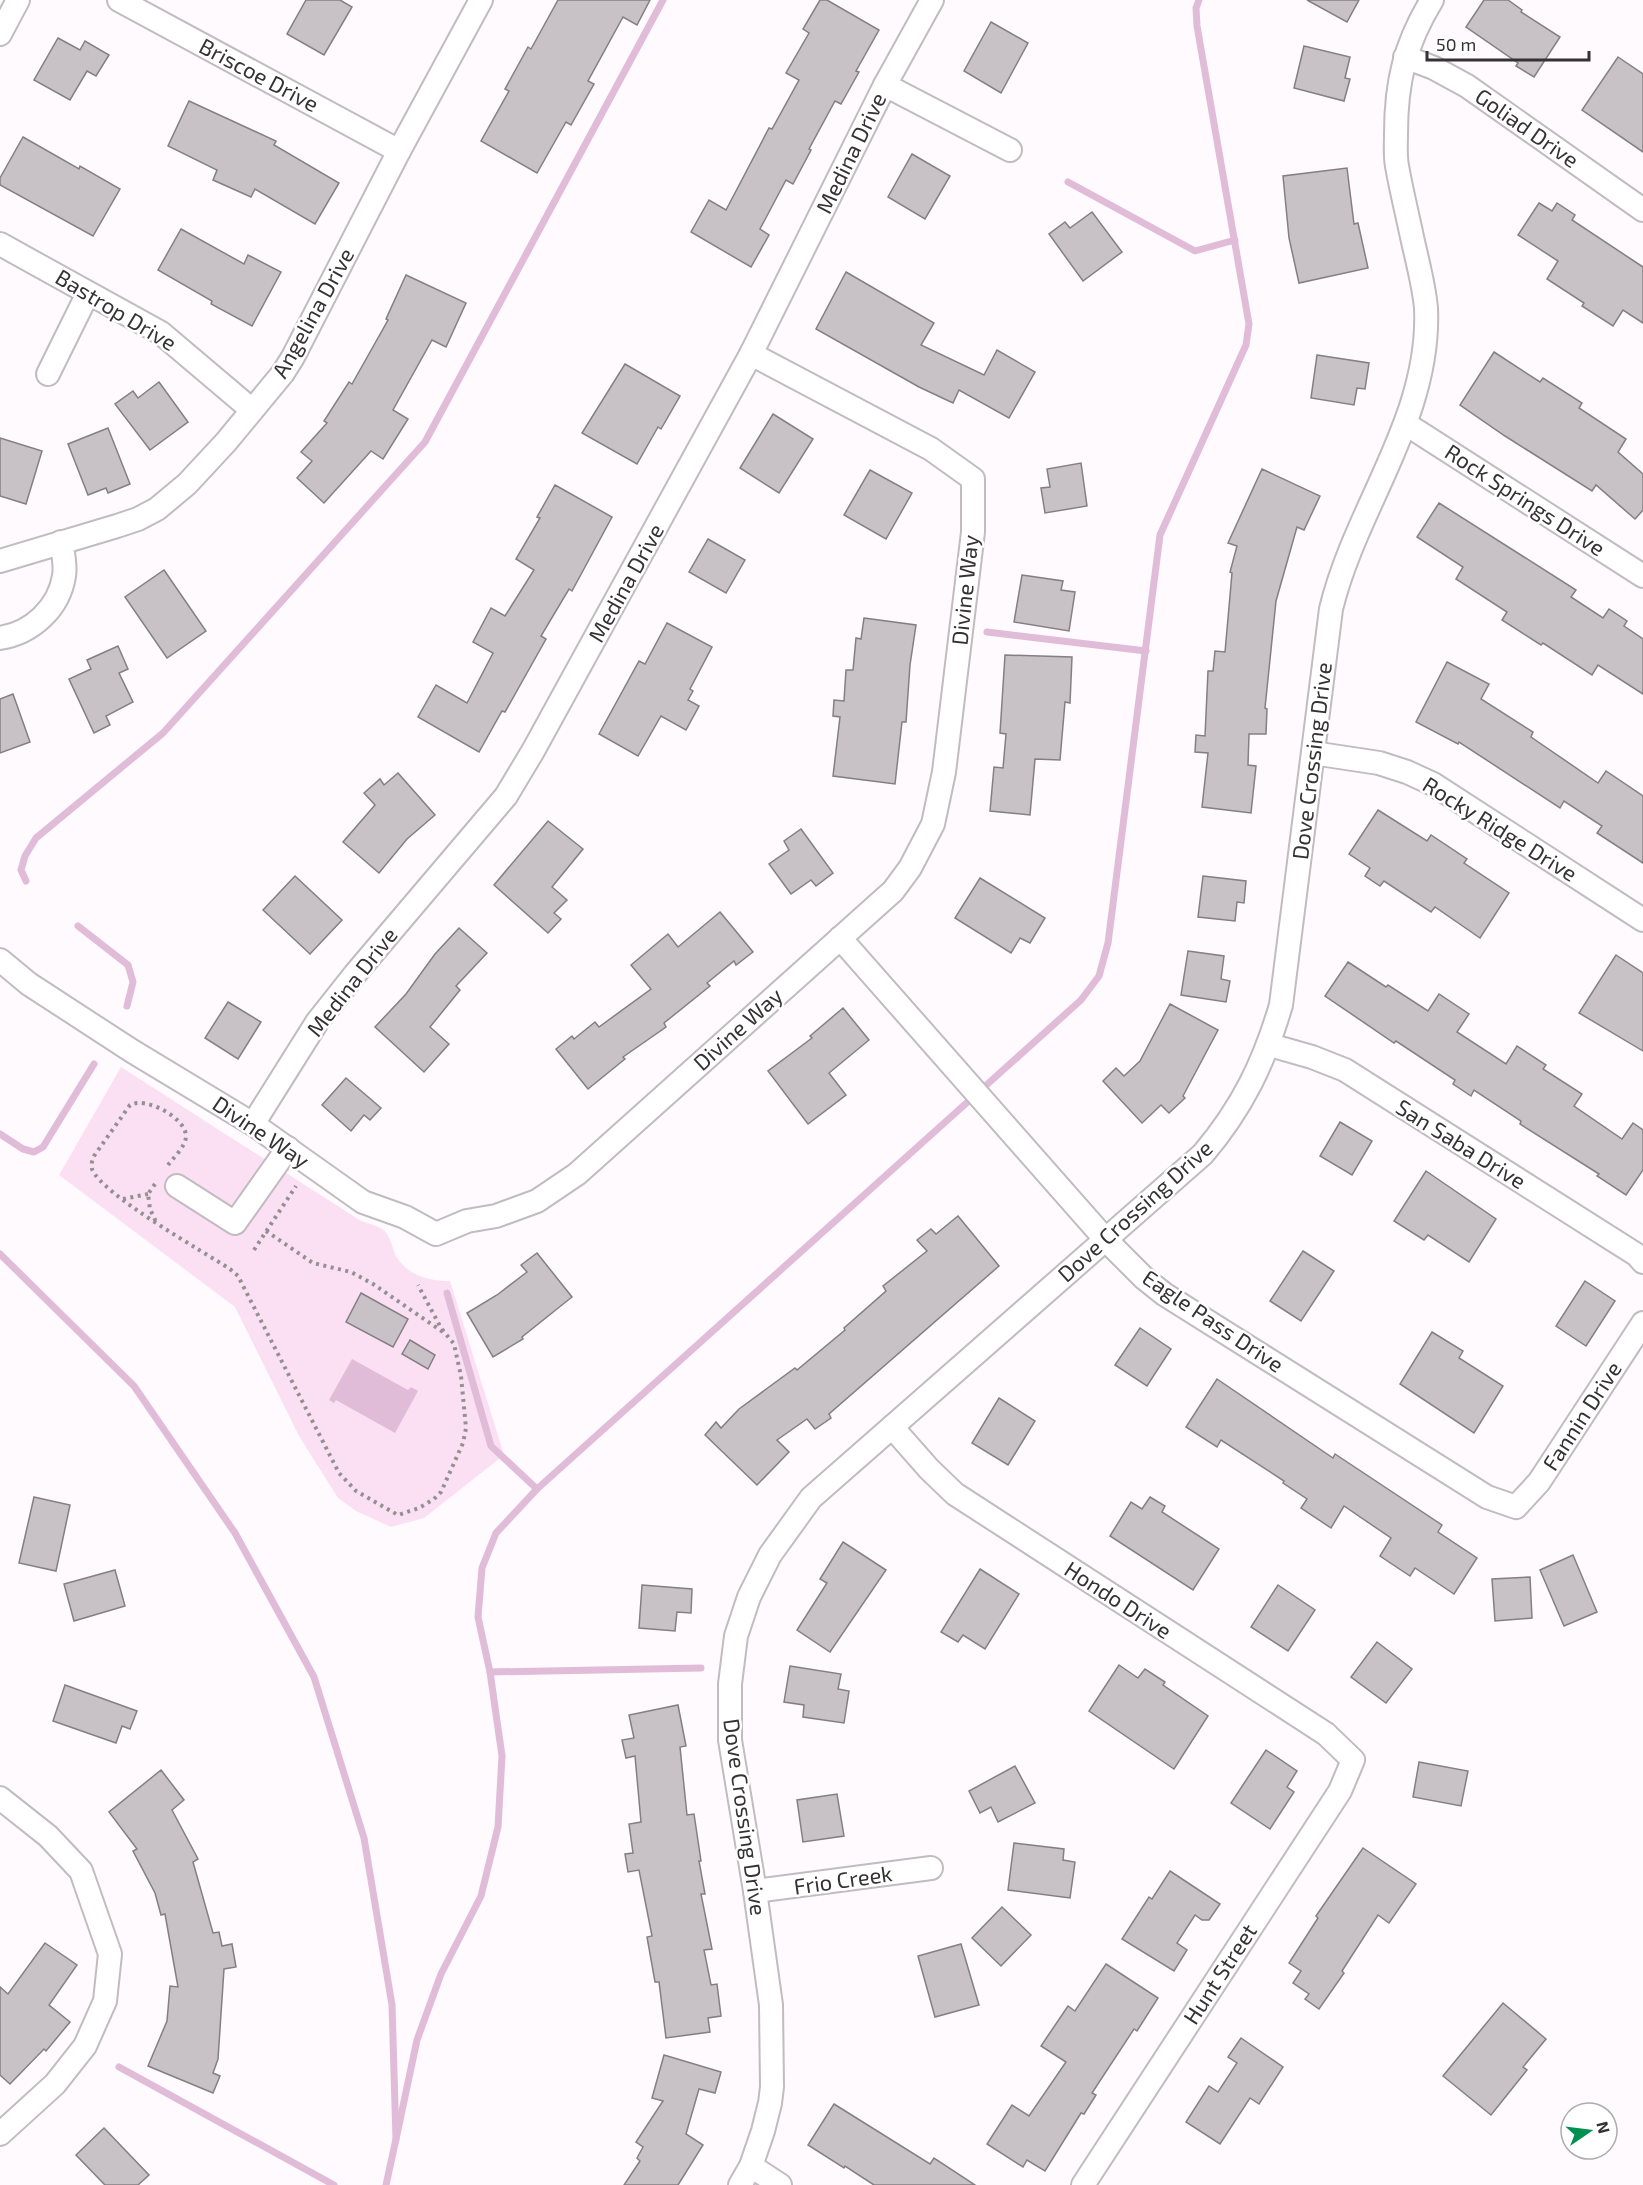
<svg xmlns="http://www.w3.org/2000/svg" width="1643" height="2185" font-family="'Exo 2',sans-serif">
<rect width="100%" height="100%" fill="#fefafd"/>
<path fill="#fbe0f4" d="M121,1067L361,1221C369,1224 382,1226 387,1234C391,1240 393,1249 396,1256C408,1276 429,1281 450,1281L504,1455L424,1518L391,1527L356,1511L338,1498L299,1436L235,1307L59,1175Z"/>
<polygon fill="#e0bcd8" points="352,1359 408,1390 411,1387 418,1391 395,1433 336,1400 334,1403 329,1400"/>
<g fill="none" stroke-linecap="round" stroke-linejoin="round">
<g stroke="#e0bcd8" stroke-width="7">
<polyline points="1068,182 1195,251 1235,240"/>
<polyline points="987,632 1146,651"/>
<polyline points="26,881 21,870 25,856 36,838 163,733 425,442 663,0"/>
<polyline points="78,926 128,965 133,982 127,1006"/>
<polyline points="0,1134 23,1149 34,1152 43,1147 94,1064"/>
<polyline points="0,1254 134,1386 235,1533 314,1677 364,1838 392,2005 396,2139 386,2185"/>
<polyline points="447,1293 491,1446 537,1489"/>
<polyline points="490,1672 701,1668"/>
<polyline points="119,2067 334,2185"/>
<polyline points="396,2139 417,2040 441,1974 481,1896 498,1827 502,1756 490,1672 478,1617 482,1568 496,1533 537,1489 1081,1000 1099,976 1108,943 1160,535 1246,345 1249,324 1197,26 1196,8 1199,0"/>
</g>
</g>
<g fill="#c8c1c6" stroke="#857f84" stroke-width="1.5">
<polygon points="306,0 340,0 352,7 324,55 287,34"/>
<polygon points="558,0 650,0 637,25 623,17 588,81 594,84 571,125 566,122 537,173 481,141 509,91 505,89 528,47 531,49"/>
<polygon points="820,0 827,0 879,30 856,71 859,72 841,104 835,101 809,149 811,150 793,184 786,180 760,229 769,235 751,267 691,232 709,200 726,210 769,128 772,129 799,80 786,73 809,33 803,29"/>
<polygon points="1307,0 1359,0 1347,22"/>
<polygon points="1484,0 1508,0 1522,10 1521,12 1560,37 1534,77 1516,66 1518,63 1466,27"/>
<polygon points="991,22 1028,43 1001,93 964,71"/>
<polygon points="58,38 80,50 85,41 109,55 96,76 87,71 70,100 34,80"/>
<polygon points="1304,46 1350,57 1345,78 1350,79 1344,101 1294,88"/>
<polygon points="1618,57 1643,74 1643,152 1582,110"/>
<polygon points="189,101 276,141 274,145 339,183 315,224 255,189 251,197 213,180 217,170 168,146"/>
<polygon points="23,137 79,169 80,166 120,189 93,236 0,185 0,178"/>
<polygon points="912,154 950,176 925,219 888,197"/>
<polygon points="1347,168 1354,224 1358,223 1368,268 1299,283 1289,238 1283,176"/>
<polygon points="1539,203 1552,211 1557,203 1575,215 1572,220 1643,267 1643,323 1623,310 1613,326 1582,306 1584,303 1547,279 1558,261 1518,235"/>
<polygon points="1092,212 1122,252 1083,281 1049,234 1065,222 1070,228"/>
<polygon points="181,229 244,264 248,255 281,272 252,326 211,304 212,301 158,270"/>
<polygon points="846,272 934,323 921,345 984,375 997,350 1035,372 1009,418 959,390 953,403 919,387 816,329"/>
<polygon points="406,275 466,303 446,347 432,340 393,410 408,419 383,459 371,451 324,503 297,478 312,461 301,452 327,423 324,421 349,382 352,384 388,320 386,319"/>
<polygon points="1494,352 1540,382 1543,378 1582,403 1579,408 1626,439 1618,452 1643,474 1643,510 1635,519 1596,485 1592,491 1505,436 1460,405"/>
<polygon points="1317,355 1369,363 1365,389 1357,388 1354,405 1311,398"/>
<polygon points="625,364 680,396 661,429 658,427 637,464 582,433"/>
<polygon points="159,382 188,422 150,450 115,404 133,391 138,398"/>
<polygon points="773,414 813,439 779,493 740,468"/>
<polygon points="108,428 130,484 108,493 106,488 88,495 68,444"/>
<polygon points="0,438 42,451 26,504 0,496"/>
<polygon points="1081,463 1087,506 1045,513 1041,488 1050,487 1047,469"/>
<polygon points="1262,469 1320,496 1304,530 1297,527 1276,601 1265,708 1267,709 1266,734 1249,734 1248,765 1256,766 1251,813 1202,807 1208,753 1195,752 1196,735 1205,736 1208,671 1213,671 1215,651 1225,652 1232,573 1230,572 1237,546 1228,543"/>
<polygon points="870,470 912,493 886,539 844,515"/>
<polygon points="555,485 612,517 572,591 569,589 541,636 546,639 505,712 502,711 479,752 418,717 436,685 467,703 493,653 473,642 491,608 505,616 534,570 516,559 540,518 537,517"/>
<polygon points="1439,503 1576,590 1571,597 1603,618 1609,609 1627,621 1624,626 1643,639 1643,694 1598,665 1592,675 1543,643 1541,645 1502,620 1507,612 1456,579 1463,567 1417,537"/>
<polygon points="708,539 745,560 726,593 689,572"/>
<polygon points="164,570 206,631 167,658 125,597"/>
<polygon points="1022,575 1063,581 1061,590 1075,592 1069,631 1014,622"/>
<polygon points="864,618 916,625 910,665 906,722 902,722 895,784 833,776 840,717 833,716 834,700 844,701 846,670 853,670 856,638 861,639"/>
<polygon points="667,623 712,647 690,689 693,691 688,700 699,706 686,730 661,716 638,756 599,734 639,661 645,664"/>
<polygon points="118,646 128,669 119,673 133,702 106,716 110,725 94,733 69,679 91,669 87,660"/>
<polygon points="1005,655 1072,657 1070,703 1065,702 1060,760 1035,759 1030,815 990,811 994,767 1003,768 1006,734 1000,733"/>
<polygon points="1447,662 1489,684 1481,699 1533,732 1531,737 1598,783 1606,771 1643,796 1643,863 1597,833 1602,826 1564,801 1560,808 1459,742 1458,744 1416,722"/>
<polygon points="13,694 30,742 0,753 0,699"/>
<polygon points="398,773 435,815 407,839 379,873 343,842 375,805 364,793 380,779 384,785"/>
<polygon points="1378,810 1427,841 1431,835 1467,859 1464,863 1509,893 1480,938 1435,907 1431,912 1384,881 1380,886 1365,876 1370,868 1349,854"/>
<polygon points="548,821 583,849 552,887 567,900 554,913 561,919 548,933 494,885"/>
<polygon points="801,829 833,873 816,886 811,880 791,894 769,864 789,850 784,841"/>
<polygon points="295,876 342,920 310,954 263,910"/>
<polygon points="1203,876 1246,881 1244,903 1237,902 1235,921 1198,917"/>
<polygon points="980,878 1045,918 1030,943 1020,938 1011,953 955,918"/>
<polygon points="720,912 753,952 736,965 734,961 707,983 710,986 664,1023 666,1027 623,1057 625,1059 588,1089 556,1049 572,1036 574,1039 595,1022 599,1027 651,989 631,965 668,934 678,947"/>
<polygon points="459,928 487,953 456,986 460,990 430,1027 449,1044 424,1072 375,1027 406,994 435,954"/>
<polygon points="1188,951 1224,956 1221,979 1230,981 1226,1002 1181,995"/>
<polygon points="1616,955 1643,973 1643,1051 1579,1013"/>
<polygon points="1348,962 1386,987 1388,985 1428,1011 1439,994 1469,1014 1457,1032 1506,1064 1517,1046 1546,1065 1543,1069 1582,1094 1574,1106 1622,1139 1633,1123 1643,1130 1643,1170 1626,1195 1597,1176 1599,1174 1520,1124 1521,1121 1474,1090 1471,1096 1453,1084 1455,1080 1396,1041 1394,1043 1325,996"/>
<polygon points="228,1002 261,1022 238,1059 205,1038"/>
<polygon points="1170,1004 1218,1030 1183,1096 1185,1098 1169,1113 1161,1105 1142,1123 1103,1081 1116,1068 1124,1076 1140,1061"/>
<polygon points="843,1008 869,1040 829,1073 846,1095 808,1124 768,1071 812,1038 810,1036"/>
<polygon points="346,1078 381,1108 370,1120 364,1115 351,1131 322,1105"/>
<polygon points="1340,1122 1372,1141 1352,1175 1320,1156"/>
<polygon points="1426,1171 1496,1219 1469,1262 1428,1235 1424,1240 1394,1221"/>
<polygon points="958,1216 999,1266 829,1414 831,1418 815,1429 807,1419 777,1440 789,1452 757,1485 705,1435 716,1422 721,1428 739,1409 795,1368 797,1370 845,1330 844,1328 886,1291 883,1286 927,1251 917,1240 931,1229 936,1234"/>
<polygon points="1303,1251 1334,1271 1301,1321 1270,1301"/>
<polygon points="537,1253 572,1297 522,1337 523,1339 493,1357 467,1313 497,1295 527,1272 521,1265"/>
<polygon points="1585,1281 1615,1301 1586,1346 1556,1326"/>
<polygon points="361,1293 408,1319 393,1347 346,1322"/>
<polygon points="1140,1328 1171,1349 1147,1386 1115,1365"/>
<polygon points="1432,1332 1463,1351 1459,1358 1503,1386 1474,1433 1400,1384"/>
<polygon points="410,1340 435,1355 428,1369 402,1354"/>
<polygon points="1217,1379 1333,1458 1335,1454 1442,1525 1438,1532 1477,1558 1454,1594 1415,1568 1410,1576 1380,1556 1391,1538 1344,1506 1331,1528 1301,1508 1307,1499 1283,1483 1284,1481 1221,1440 1217,1447 1186,1427"/>
<polygon points="999,1398 1035,1421 1008,1465 972,1443"/>
<polygon points="34,1497 70,1505 56,1571 19,1563"/>
<polygon points="1150,1497 1165,1506 1162,1512 1219,1549 1193,1590 1110,1536 1131,1502 1142,1509"/>
<polygon points="843,1542 886,1570 830,1652 797,1630 827,1583 820,1579"/>
<polygon points="1573,1555 1597,1612 1564,1626 1540,1570"/>
<polygon points="980,1569 1019,1594 985,1649 963,1635 958,1642 941,1632"/>
<polygon points="115,1570 125,1606 74,1621 64,1584"/>
<polygon points="1530,1577 1532,1618 1495,1621 1492,1579"/>
<polygon points="642,1585 692,1589 691,1613 677,1612 675,1631 639,1628"/>
<polygon points="1278,1585 1315,1610 1288,1651 1251,1627"/>
<polygon points="1377,1642 1412,1669 1386,1703 1351,1677"/>
<polygon points="1119,1665 1138,1678 1145,1669 1165,1682 1163,1685 1208,1716 1174,1769 1089,1711"/>
<polygon points="790,1666 841,1674 838,1689 849,1691 844,1723 803,1717 804,1705 784,1702"/>
<polygon points="65,1685 137,1711 130,1729 122,1726 116,1743 53,1721"/>
<polygon points="678,1705 686,1746 680,1747 687,1815 694,1814 701,1861 699,1861 705,1894 701,1894 712,1949 704,1950 711,1985 717,1984 721,2016 708,2018 710,2032 666,2038 659,1982 655,1982 647,1937 652,1936 639,1870 628,1872 625,1854 633,1853 629,1824 641,1822 635,1756 626,1758 622,1740 634,1738 629,1715"/>
<polygon points="1266,1750 1297,1771 1287,1787 1294,1792 1270,1829 1231,1803"/>
<polygon points="1419,1762 1468,1771 1461,1806 1413,1797"/>
<polygon points="1015,1766 1035,1803 998,1822 991,1807 980,1813 969,1791"/>
<polygon points="161,1770 184,1800 172,1810 198,1859 193,1862 213,1933 219,1932 222,1946 232,1944 236,1967 224,1969 218,2059 213,2073 220,2076 213,2093 148,2066 167,2021 170,1986 178,1987 165,1914 161,1915 155,1893 133,1851 137,1849 109,1812"/>
<polygon points="837,1794 844,1836 803,1842 797,1800"/>
<polygon points="1014,1843 1064,1849 1063,1860 1075,1862 1070,1898 1008,1890"/>
<polygon points="1363,1848 1416,1884 1389,1923 1378,1915 1342,1971 1344,1973 1319,2009 1305,1999 1309,1994 1293,1983 1301,1971 1289,1963 1318,1918 1316,1916"/>
<polygon points="1170,1871 1220,1904 1209,1920 1202,1920 1195,1915 1177,1943 1187,1950 1174,1971 1122,1939 1149,1897 1152,1899"/>
<polygon points="1002,1907 1031,1935 1001,1966 972,1938"/>
<polygon points="45,1943 77,1965 49,2005 70,2022 46,2051 44,2049 10,2084 0,2075 0,1987 8,1994"/>
<polygon points="961,1944 979,2005 935,2017 918,1956"/>
<polygon points="1106,1964 1158,1998 1137,2031 1134,2029 1092,2093 1096,2095 1084,2114 1081,2113 1045,2171 1027,2160 1023,2167 987,2144 1012,2105 1029,2116 1066,2062 1041,2046 1068,2006 1075,2011"/>
<polygon points="1503,2003 1546,2039 1523,2067 1527,2070 1491,2115 1443,2076"/>
<polygon points="1241,2038 1283,2067 1259,2104 1250,2098 1220,2144 1186,2122 1209,2086 1218,2092 1237,2063 1228,2057"/>
<polygon points="664,2055 721,2072 715,2093 699,2089 686,2134 703,2145 678,2185 624,2185 640,2161 637,2158 643,2147 636,2142 663,2101 652,2098"/>
<polygon points="834,2104 930,2164 934,2158 975,2185 874,2185 845,2166 844,2168 808,2145"/>
<polygon points="104,2128 149,2175 138,2185 105,2185 76,2155"/>
</g>
<g fill="none" stroke-linecap="round" stroke-linejoin="round">
<defs>
<g id="minor">
<polyline points="119,0 399,151"/>
<polyline points="0,34 18,0"/>
<polyline points="1405,57 1434,68 1467,86 1643,210"/>
<polyline points="885,85 1010,150"/>
<polyline points="0,244 161,333 252,410"/>
<polyline points="48,374 88,293"/>
<polyline points="1406,424 1643,576"/>
<polyline points="0,561 117,526 138,519 157,509 187,484 226,442 283,373 293,357 399,151 481,0"/>
<path d="M0,638C32,633 59,608 64,576C66,565 63,553 61,542"/>
<polyline points="1313,753 1379,763 1407,772 1433,784 1643,920"/>
<polyline points="840,938 1106,1240 1144,1278 1164,1294 1487,1497 1516,1507 1539,1482 1643,1323"/>
<polyline points="0,960 29,984 132,1051 253,1124 363,1202 405,1217 436,1234 467,1221 496,1216 537,1201 577,1174 893,891 910,868 933,824 944,772 973,532 973,479 931,449 751,354"/>
<polyline points="1270,1045 1312,1057 1345,1070 1637,1255 1643,1262"/>
<polyline points="253,1124 317,1022 355,974 506,796 533,751 751,354 885,85 932,0"/>
<polyline points="177,1186 235,1223 288,1148"/>
<polyline points="892,1427 929,1469 955,1494 1326,1734 1353,1760 1340,1791 1083,2185"/>
<polyline points="0,1798 48,1836 81,1871 110,1954 105,2001 85,2046 55,2084 0,2134"/>
<polyline points="755,1891 931,1868"/>
<polyline points="751,2166 780,2185"/>
<path d="M740,2185L751,2166L763,2131L770,2103L772,2087L771,2005L755,1891L730,1740V1684L736,1636L749,1597L770,1555L811,1498L1203,1154C1242,1108 1264,1063 1281,1005L1331,609C1356,506 1431,418 1426,308C1424,285 1417,260 1412,237C1407,213 1401,189 1397,166C1395,155 1396,144 1396,134C1396,82 1405,44 1432,0"/>
</g>
</defs>
<use href="#minor" stroke="#c2bbc0" stroke-width="26"/>
<g stroke="#939092" stroke-width="4" stroke-dasharray="3 4.5" stroke-linecap="butt">
<path d="M168,1165C174,1157 185,1147 186,1137C187,1118 145,1096 130,1105L94,1156C92,1160 91,1165 92,1169C101,1194 204,1252 230,1269L238,1276L339,1473L356,1491L398,1515L419,1508L434,1499L441,1492L463,1443L466,1428L461,1376L454,1344L441,1328L418,1285"/>
<polyline points="155,1184 148,1194 150,1209 156,1222"/>
<polyline points="123,1199 148,1194"/>
<polyline points="266,1231 313,1263 351,1272 373,1284 443,1332"/>
<polyline points="254,1250 296,1186"/>
</g>
<use href="#minor" stroke="#fff" stroke-width="22"/>
</g>
<g text-anchor="middle" stroke-width="5" stroke-linejoin="round" paint-order="stroke">
<g font-size="22" fill="#353234" stroke="#fff">
<text transform="translate(259 75) rotate(28)" y="8">Briscoe Drive</text>
<text transform="translate(1527 128) rotate(35)" y="8">Goliad Drive</text>
<text transform="translate(851 153) rotate(-64)" y="8">Medina Drive</text>
<text transform="translate(116 310) rotate(31)" y="8">Bastrop Drive</text>
<text transform="translate(313 313) rotate(-61)" y="8">Angelina Drive</text>
<text transform="translate(1525 500) rotate(33)" y="8">Rock Springs Drive</text>
<text transform="translate(626 583) rotate(-61)" y="8">Medina Drive</text>
<text transform="translate(965 590) rotate(-84)" y="8">Divine Way</text>
<text transform="translate(1312 761) rotate(-83)" y="8">Dove Crossing Drive</text>
<text transform="translate(1500 829) rotate(32)" y="8">Rocky Ridge Drive</text>
<text transform="translate(352 982) rotate(-52)" y="8">Medina Drive</text>
<text transform="translate(738 1029) rotate(-42)" y="8">Divine Way</text>
<text transform="translate(261 1132) rotate(34)" y="8">Divine Way</text>
<text transform="translate(1461 1144) rotate(32)" y="8">San Saba Drive</text>
<text transform="translate(1135 1211) rotate(-42)" y="8">Dove Crossing Drive</text>
<text transform="translate(1213 1321) rotate(34)" y="8">Eagle Pass Drive</text>
<text transform="translate(1582 1416) rotate(-57)" y="8">Fannin Drive</text>
<text transform="translate(1118 1600) rotate(33)" y="8">Hondo Drive</text>
<text transform="translate(745 1817) rotate(82)" y="8">Dove Crossing Drive</text>
<text transform="translate(843 1880) rotate(-8)" y="8">Frio Creek</text>
<text transform="translate(1220 1974) rotate(-57)" y="8">Hunt Street</text>
</g>
</g>
<g transform="translate(1589 2131) rotate(76)"><circle r="28" fill="#ffffff" stroke="#aeadae" stroke-width="1.5"/>
<path d="M0-4.5L10 22L0 15L-10 22Z" fill="#00904f"/>
<text y="-9" font-size="16" font-weight="bold" text-anchor="middle" fill="#353234">N</text>
</g>
<path d="M1427 51v9h162v-9" fill="none" stroke="#353234" stroke-width="3"/>
<text x="1436" y="51" font-size="18" fill="#353234" stroke="#ffffff" stroke-width="4.5" paint-order="stroke">50 m</text>
</svg>
